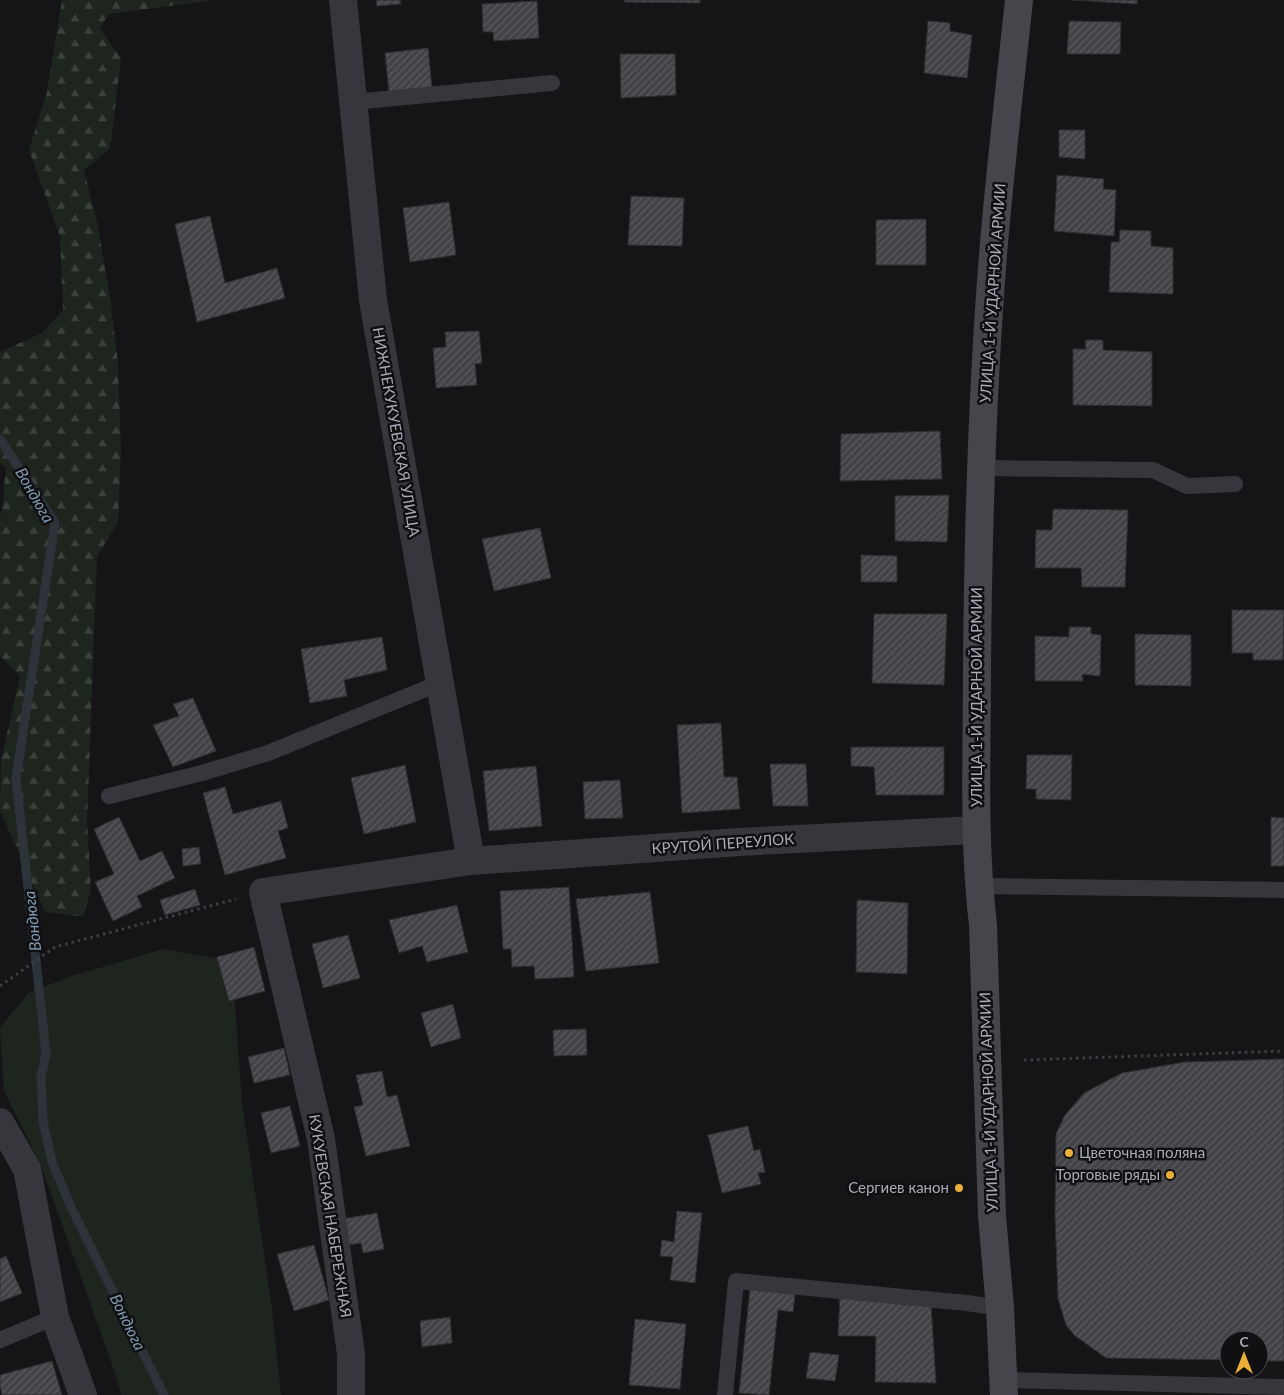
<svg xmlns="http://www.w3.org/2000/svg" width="1284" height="1395" font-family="Lato,sans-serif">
<defs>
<pattern id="forest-firs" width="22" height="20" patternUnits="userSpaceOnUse" patternTransform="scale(1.25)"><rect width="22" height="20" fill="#1d251e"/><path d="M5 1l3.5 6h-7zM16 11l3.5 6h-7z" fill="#3b423c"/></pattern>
<pattern id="building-hatch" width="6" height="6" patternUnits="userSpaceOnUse" patternTransform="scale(1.25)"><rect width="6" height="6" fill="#424247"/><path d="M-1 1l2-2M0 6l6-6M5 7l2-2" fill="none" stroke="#5a5b5f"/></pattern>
</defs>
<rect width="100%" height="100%" fill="#151517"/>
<polygon fill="#1d251e" points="163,949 232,961 242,1103 272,1309 281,1395 121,1395 114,1370 40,1163 4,1091 0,1028 28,993 72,976"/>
<polygon fill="url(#forest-firs)" points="62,0 208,0 207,1 109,14 100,28 121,59 110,149 84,170 97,222 110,297 118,363 121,450 118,522 97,557 87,821 91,890 83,917 45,912 0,810 1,760 20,676 0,656 0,514 2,510 6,467 0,463 0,352 42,333 63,310 60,237 29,150 47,92"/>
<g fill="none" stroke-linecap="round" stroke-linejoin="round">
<polyline stroke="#2c343a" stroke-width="9" points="0,439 55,523 16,778 46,1053 41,1077 43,1121 52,1162 71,1207 164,1395"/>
</g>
<g fill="url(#building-hatch)" stroke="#2f2f33">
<polygon points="376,0 400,0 401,4 377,6"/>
<polygon points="624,0 700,0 700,3 624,2"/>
<polygon points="1073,0 1137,0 1137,4 1072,0"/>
<polygon points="537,1 539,38 494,41 493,32 483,32 482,4"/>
<polygon points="928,21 950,23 950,31 972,35 967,78 924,73"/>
<polygon points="1069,21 1121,22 1120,54 1067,54"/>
<polygon points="428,48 432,88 389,92 385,53"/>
<polygon points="620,54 675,54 676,95 621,98"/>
<polygon points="1059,130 1085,130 1085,159 1059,157"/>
<polygon points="1057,175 1104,179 1103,189 1116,190 1114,236 1054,231"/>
<polygon points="631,196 684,198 682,246 628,245"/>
<polygon points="449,202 456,255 410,262 403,208"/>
<polygon points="210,216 225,283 277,268 285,298 197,322 175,224"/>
<polygon points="926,219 926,265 876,265 876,220"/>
<polygon points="1120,230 1151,231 1151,246 1173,248 1173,294 1109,292 1111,242 1119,242"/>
<polygon points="479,331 482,363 475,364 477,385 436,388 433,348 446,347 445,332"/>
<polygon points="1085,340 1103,340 1103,350 1152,352 1152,406 1073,405 1073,349 1086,349"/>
<polygon points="940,431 942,479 840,481 841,434"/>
<polygon points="949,495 947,542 895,541 895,496"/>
<polygon points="1053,509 1128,510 1125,587 1082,587 1081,568 1035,568 1036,530 1052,530"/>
<polygon points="540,528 551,578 494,591 482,539"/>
<polygon points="861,555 897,556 897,582 861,582"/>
<polygon points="1232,610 1284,610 1283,660 1253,660 1253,653 1232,653"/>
<polygon points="874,614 947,614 944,685 872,683"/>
<polygon points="1069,627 1091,627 1091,634 1101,635 1100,676 1082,674 1083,681 1035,681 1035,636 1069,637"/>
<polygon points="1135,634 1191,635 1191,686 1135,685"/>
<polygon points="382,637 387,670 344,680 347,696 310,703 301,649"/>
<polygon points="193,698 216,751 173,767 153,725 179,716 173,704"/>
<polygon points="721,723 724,777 737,777 740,809 682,813 677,725"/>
<polygon points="851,747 944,747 944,795 876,795 874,767 851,766"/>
<polygon points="1027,755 1072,755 1071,800 1036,799 1036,789 1026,789"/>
<polygon points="770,764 806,764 808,806 773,806"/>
<polygon points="405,765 416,822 364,834 351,778"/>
<polygon points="536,766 542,826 489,831 483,771"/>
<polygon points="620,780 623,818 585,819 583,782"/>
<polygon points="225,787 233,814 281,801 288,828 278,831 286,858 225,875 203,793"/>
<polygon points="119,817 140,861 162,851 175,878 137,896 142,907 113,921 95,882 114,874 94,829"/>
<polygon points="1271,817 1284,818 1284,866 1271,866"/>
<polygon points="199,847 201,864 183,866 182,849"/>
<polygon points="569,887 574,977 535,979 534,966 512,967 511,949 503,949 500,891"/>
<polygon points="195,889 200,905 165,915 160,900"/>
<polygon points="650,892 659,963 586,971 576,899"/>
<polygon points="857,900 908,903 907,974 856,972"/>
<polygon points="457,905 468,952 427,962 422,946 399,953 389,920"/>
<polygon points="348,935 360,978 323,988 312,944"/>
<polygon points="254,947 265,991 229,1001 217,957"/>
<polygon points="453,1004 461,1038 431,1047 421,1013"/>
<polygon points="586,1029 587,1055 554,1056 553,1030"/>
<polygon points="284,1048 290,1075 254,1083 248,1057"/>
<polygon points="1284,1059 1284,1361 1259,1361 1259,1340 1229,1340 1229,1360 1106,1358 1074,1335 1066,1325 1058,1299 1055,1216 1056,1134 1065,1115 1084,1093 1122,1073 1185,1062"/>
<polygon points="382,1071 387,1097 397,1095 410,1146 366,1156 354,1107 363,1105 356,1075"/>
<polygon points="290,1106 300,1146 271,1153 261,1113"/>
<polygon points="748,1126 754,1151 760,1149 765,1172 758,1173 761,1184 722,1193 708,1135"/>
<polygon points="677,1211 702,1213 695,1283 670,1280 673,1257 660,1256 662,1240 674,1242"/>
<polygon points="377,1213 384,1249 363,1253 361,1243 347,1245 342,1219"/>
<polygon points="314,1245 329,1300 294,1311 277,1254"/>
<polygon points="6,1256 22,1293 0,1302 0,1259"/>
<polygon points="750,1289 795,1294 793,1312 778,1310 769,1395 739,1393"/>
<polygon points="840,1295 931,1304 936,1383 875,1382 876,1336 838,1336"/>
<polygon points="450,1317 452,1343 422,1347 420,1321"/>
<polygon points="635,1319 686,1324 680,1389 629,1385"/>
<polygon points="810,1352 839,1355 835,1381 806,1378"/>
<polygon points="52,1361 62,1395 2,1395 0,1386 0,1375"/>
</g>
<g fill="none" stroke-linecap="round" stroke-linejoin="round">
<g stroke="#3c3e43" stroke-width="3" stroke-dasharray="2.5 4" stroke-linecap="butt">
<polyline points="0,986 55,947 236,899"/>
<polyline points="1024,1060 1284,1051"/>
</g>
<g stroke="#36373c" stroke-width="16">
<polyline points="354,102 552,83"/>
<polyline points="980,468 1153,470 1187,486 1235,484"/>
<polyline points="109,796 202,773 268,753 440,683"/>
<polyline points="979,886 1284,890"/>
<polyline points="0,1340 55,1317"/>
<polyline points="1004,1380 1284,1387"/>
<polyline points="725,1395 736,1281 967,1303 1000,1308"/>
</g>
<g stroke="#36373c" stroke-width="28">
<polyline points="343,0 373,300 471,861"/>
<polyline points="0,1122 27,1169 55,1317 83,1395"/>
<polyline points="351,1395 351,1354 321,1139 263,892 471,861 739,842 976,830"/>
</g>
<path stroke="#44464c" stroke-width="28" d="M1004,1395L1000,1308L992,1216L983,925C973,840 977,754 977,669C978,531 982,393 993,255C1000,170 1010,85 1019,0"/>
</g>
<g fill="#ebaf39" stroke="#101012" stroke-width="2">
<circle cx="1069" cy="1153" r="5"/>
<circle cx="1170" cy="1175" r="5"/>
<circle cx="959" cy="1188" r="5"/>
</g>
<g text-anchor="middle" stroke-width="5" stroke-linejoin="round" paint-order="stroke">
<g font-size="15" fill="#a8acb7" stroke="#101012">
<text transform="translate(993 293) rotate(-86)" y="5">УЛИЦА 1-Й УДАРНОЙ АРМИИ</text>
<text transform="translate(396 432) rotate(80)" y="5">НИЖНЕКУКУЕВСКАЯ УЛИЦА</text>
<text transform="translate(977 697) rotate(-90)" y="5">УЛИЦА 1-Й УДАРНОЙ АРМИИ</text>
<text transform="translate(723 844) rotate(-4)" y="5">КРУТОЙ ПЕРЕУЛОК</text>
<text transform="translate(989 1102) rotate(-92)" y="5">УЛИЦА 1-Й УДАРНОЙ АРМИИ</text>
<text transform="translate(330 1216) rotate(81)" y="5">КУКУЕВСКАЯ НАБЕРЕЖНАЯ</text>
</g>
<g font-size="15" fill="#a8acb7" stroke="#101012" text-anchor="end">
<text x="1079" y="1158" text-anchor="start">Цветочная поляна</text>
<text x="1160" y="1180">Торговые ряды</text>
<text x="949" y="1193">Сергиев канон</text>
</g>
<g font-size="16" font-style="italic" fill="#809ab1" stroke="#101012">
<text transform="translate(35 495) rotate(60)" y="6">Вондюга</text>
<text transform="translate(32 921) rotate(-96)" y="6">Вондюга</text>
<text transform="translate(128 1322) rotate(64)" y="6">Вондюга</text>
</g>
</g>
<g transform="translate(1244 1355)"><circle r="24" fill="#101012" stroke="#4d4e54"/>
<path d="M0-4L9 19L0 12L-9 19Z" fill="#ebaf39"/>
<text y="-8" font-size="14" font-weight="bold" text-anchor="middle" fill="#a8acb7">С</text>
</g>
</svg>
